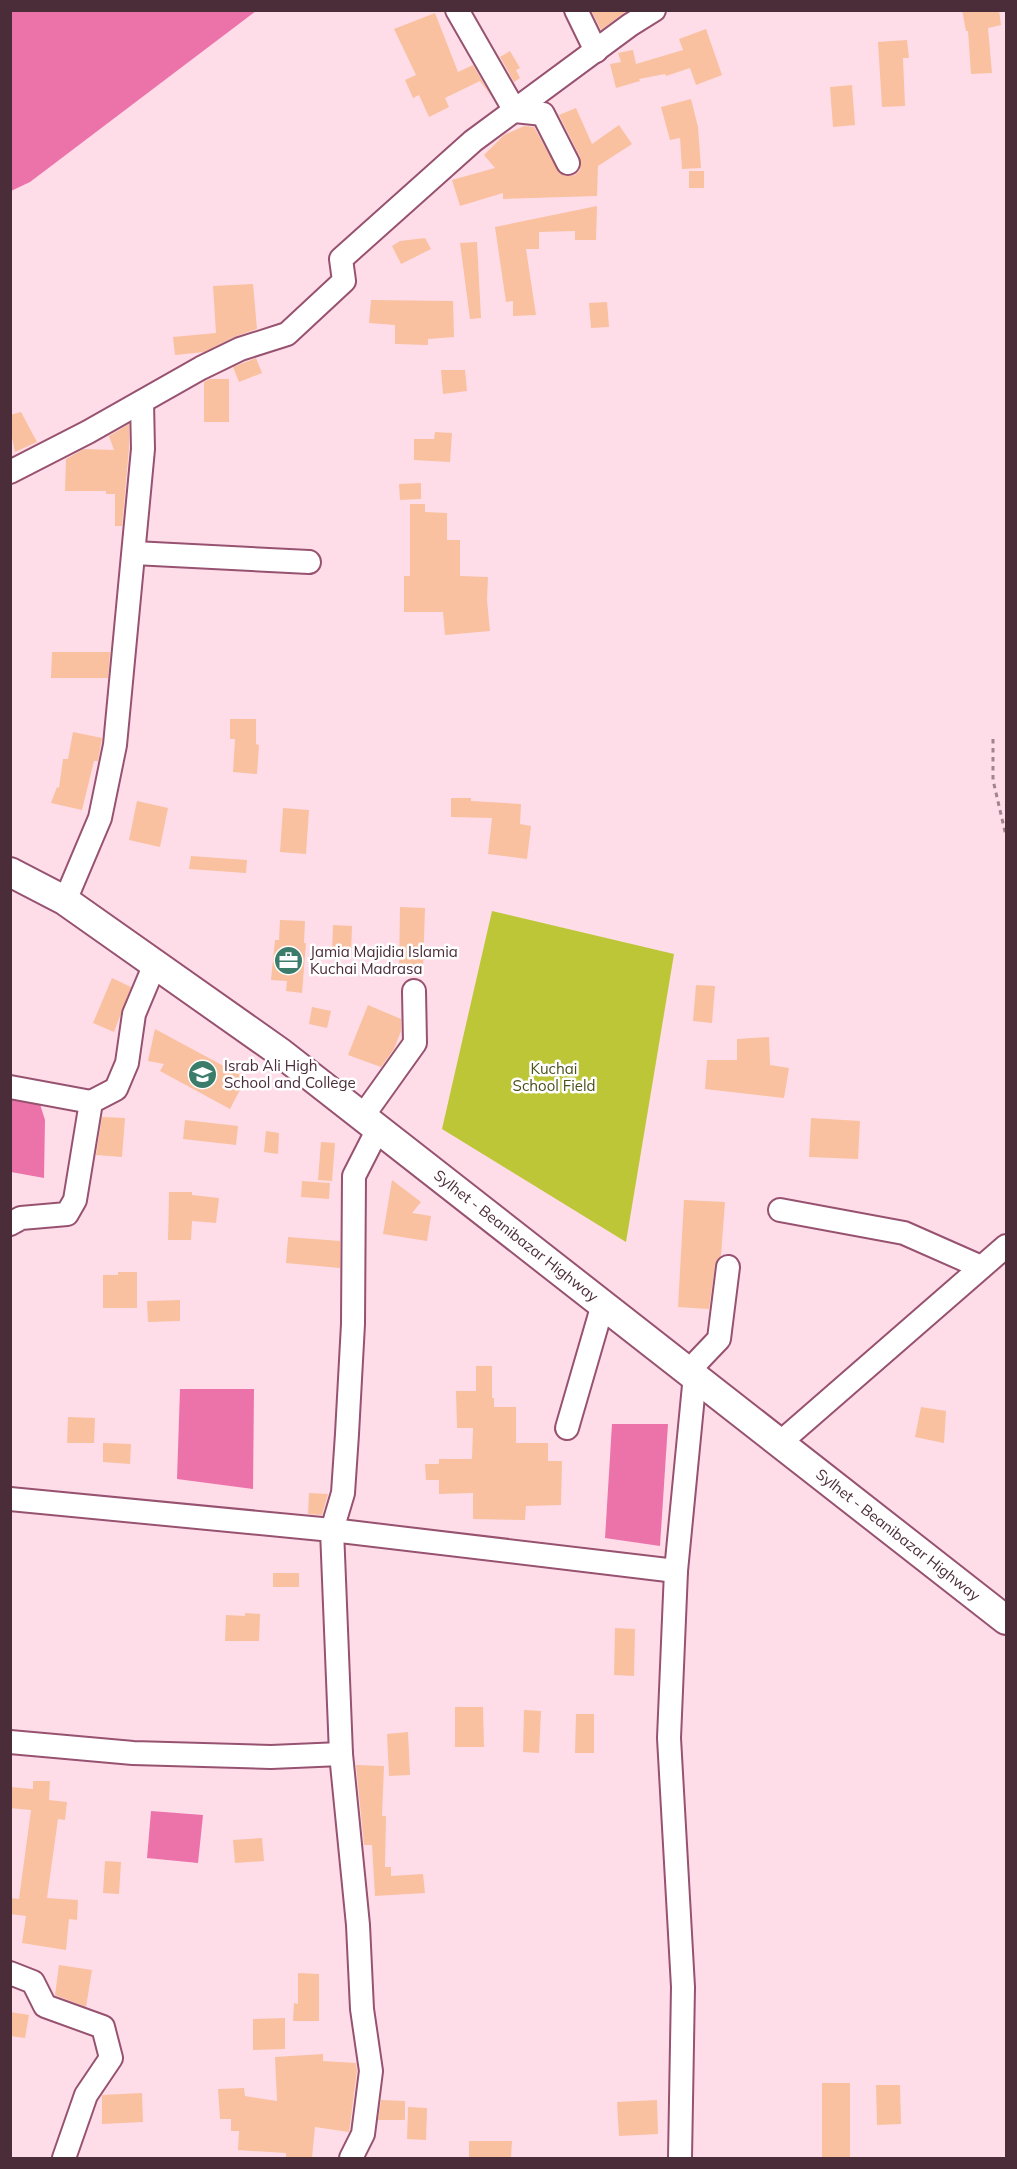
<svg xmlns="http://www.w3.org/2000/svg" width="1017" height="2169" font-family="Mulish,sans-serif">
<rect width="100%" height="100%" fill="#fedde9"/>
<polygon fill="#bdc637" points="492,911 674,954 626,1242 442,1129"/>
<g fill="#ec73aa">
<polygon points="10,11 11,10 256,11 30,182 11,191"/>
<polygon points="38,1098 45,1120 44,1178 11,1172 10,1100"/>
<polygon points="180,1389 254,1389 253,1489 177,1479"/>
<polygon points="612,1424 668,1424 660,1546 605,1538"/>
<polygon points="151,1811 203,1815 198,1863 147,1858"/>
</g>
<g fill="#f9c19f">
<polygon points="591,10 628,10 601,30"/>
<polygon points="962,10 999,10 1001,25 988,28 992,73 971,74 968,31 966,31"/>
<polygon points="435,13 458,72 473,65 491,96 480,81 445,98 449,107 429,117 419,95 413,98 405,80 416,75 394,29"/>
<polygon points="706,29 722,75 696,85 690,68 666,76 665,74 639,79 640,81 616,88 610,64 621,62 618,53 633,50 636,64 683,50 679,39"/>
<polygon points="907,40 909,58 903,58 905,106 882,107 878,42"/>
<polygon points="510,51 520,68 516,70 520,78 514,82 500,57"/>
<polygon points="852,85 855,125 833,127 830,87"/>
<polygon points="691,99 698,127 701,168 682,169 680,138 670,140 661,107"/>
<polygon points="576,108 592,144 619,125 632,144 598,166 597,196 503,199 503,193 460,206 452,180 495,168 484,155 504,135 524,126 534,127 560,174 567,176 575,175 580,170 580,157 559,115"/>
<rect x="689" y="171" width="15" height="17"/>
<polygon points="597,206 596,240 575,240 575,231 539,232 539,249 526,249 536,315 513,316 513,301 506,302 495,227"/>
<polygon points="425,238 431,249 401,264 392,246 400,241"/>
<polygon points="477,242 481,318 470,319 460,243"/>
<polygon points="253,284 257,329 234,337 204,352 175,355 173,337 216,333 213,286"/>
<polygon points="371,300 453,301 454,337 428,339 428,345 395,344 395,325 369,323"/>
<polygon points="607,302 609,327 591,328 589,303"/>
<polygon points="256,358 262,373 239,382 233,367"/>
<polygon points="441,370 465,370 467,391 443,394"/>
<polygon points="210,379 229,379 229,422 204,422 204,382"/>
<polygon points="21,412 37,442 15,452 10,429 10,415"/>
<polygon points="129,424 129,448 122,526 115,526 115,494 106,494 106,491 65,491 66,459 84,449 114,450 109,436"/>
<polygon points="435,432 452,433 450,462 414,460 414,439 434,439"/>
<polygon points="421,483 421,499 400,500 399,484"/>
<polygon points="410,504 425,504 425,512 447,513 447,540 460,540 460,576 488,577 487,600 490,631 445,635 443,612 404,612 404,576 410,576"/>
<polygon points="52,652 110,652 108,678 51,678"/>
<polygon points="230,719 256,719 256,744 259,745 257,774 233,772 235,739 230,739"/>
<polygon points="73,732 102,738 98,761 94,761 82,810 51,803 57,787 59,788 63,759 68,759"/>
<polygon points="451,798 471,798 471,801 521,804 520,824 531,826 527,859 488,854 492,818 451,817"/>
<polygon points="137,801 168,808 160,847 129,840"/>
<polygon points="283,808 309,810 306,854 280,852"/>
<polygon points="191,856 247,860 246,873 189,869"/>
<polygon points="400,907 425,908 423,969 399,968"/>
<polygon points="280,920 305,921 304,943 306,943 302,993 286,991 287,981 271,980 275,940 279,940"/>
<polygon points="333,925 352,926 351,954 332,953"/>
<polygon points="112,978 131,987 114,1032 93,1023"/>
<polygon points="696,985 715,986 712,1023 693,1021"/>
<polygon points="368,1005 401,1019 401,1031 394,1049 381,1067 348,1055"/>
<polygon points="312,1007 331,1011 327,1028 309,1024"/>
<polygon points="155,1029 246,1078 230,1109 160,1071 164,1064 148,1061"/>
<polygon points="769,1037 770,1065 789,1068 784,1098 705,1089 707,1060 737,1060 737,1039"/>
<polygon points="102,1117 125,1118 122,1157 96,1155"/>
<polygon points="811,1118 860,1121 858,1159 809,1157"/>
<polygon points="185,1120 238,1126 236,1145 183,1139"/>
<polygon points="266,1131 279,1133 278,1154 264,1152"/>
<polygon points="321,1142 335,1143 332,1181 318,1180"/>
<polygon points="392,1180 421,1202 412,1213 431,1216 427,1241 383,1234"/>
<polygon points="302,1181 330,1183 329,1199 301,1197"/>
<polygon points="169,1192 192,1192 192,1195 219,1198 216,1223 192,1221 191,1240 168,1240"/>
<polygon points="684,1200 725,1202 721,1255 715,1265 709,1309 678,1307"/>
<polygon points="288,1237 340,1241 340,1268 286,1263"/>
<polygon points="118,1272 137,1272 137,1308 103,1308 103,1275 118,1275"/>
<polygon points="180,1300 180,1321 148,1322 147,1301"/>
<polygon points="476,1366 492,1366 492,1398 494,1398 494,1407 516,1407 516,1443 548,1443 548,1461 562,1461 561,1505 526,1506 525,1520 473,1519 473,1493 439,1494 439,1480 426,1480 425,1464 439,1464 439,1459 472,1459 473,1428 457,1428 456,1391 476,1391"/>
<polygon points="921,1407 946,1411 944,1443 915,1437"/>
<polygon points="68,1417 95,1418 94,1443 67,1443"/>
<polygon points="103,1443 131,1444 130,1464 103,1462"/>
<polygon points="309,1493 328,1494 322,1515 308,1514"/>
<rect x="273" y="1573" width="26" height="14"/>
<polygon points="245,1613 260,1614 259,1641 225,1641 226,1615 245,1616"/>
<polygon points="615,1628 635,1629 634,1676 614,1675"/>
<polygon points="455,1707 483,1707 484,1747 455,1747"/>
<polygon points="524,1710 541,1711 539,1753 523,1752"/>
<polygon points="576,1714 594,1714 594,1753 575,1753"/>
<polygon points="408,1732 410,1775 389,1776 387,1734"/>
<polygon points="356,1765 384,1766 382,1816 386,1816 385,1867 391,1867 391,1876 423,1874 425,1893 375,1896 372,1845 364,1845"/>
<polygon points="33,1781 50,1781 49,1800 67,1802 65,1820 58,1819 47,1898 78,1900 77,1920 69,1919 66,1950 22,1943 26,1916 10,1914 10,1898 19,1899 31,1810 10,1808 10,1787 33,1789"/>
<polygon points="262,1838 264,1861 235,1863 233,1840"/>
<polygon points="105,1861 121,1862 119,1894 103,1893"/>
<polygon points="59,1965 92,1970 86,2007 55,1995"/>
<polygon points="298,1973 319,1974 319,2021 293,2021 294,2003 298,2004"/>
<polygon points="10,2012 29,2015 25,2038 10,2036"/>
<polygon points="285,2018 285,2049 253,2050 253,2019"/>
<polygon points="323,2054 323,2061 356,2063 357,2071 349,2132 315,2127 312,2158 286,2158 286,2153 238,2150 239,2131 231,2131 231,2119 220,2119 218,2089 244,2088 245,2096 277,2101 275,2057"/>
<rect x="822" y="2083" width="28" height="75"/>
<polygon points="876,2085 900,2085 901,2124 877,2125"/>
<polygon points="142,2093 143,2122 102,2124 102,2095"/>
<polygon points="381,2100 405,2101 405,2120 378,2120"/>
<polygon points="657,2100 658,2134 619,2136 617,2102"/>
<polygon points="408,2107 427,2108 426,2140 407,2139"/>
<polygon points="469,2141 512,2141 511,2158 469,2158"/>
</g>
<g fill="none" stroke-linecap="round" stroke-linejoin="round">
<defs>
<g id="minor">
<polyline points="457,10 515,111 543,114 568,163"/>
<polyline points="576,10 596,51"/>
<polyline points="10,472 88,432 201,368 240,349 287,334 344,281 341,259 473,141 630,25 654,10"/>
<polyline points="134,553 309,562"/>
<polyline points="70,889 100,818 115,745 143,449 142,402"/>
<polyline points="10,1087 91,1102"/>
<polyline points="370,1106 415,1043 414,991"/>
<polyline points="780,1210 904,1233 981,1267"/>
<polyline points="10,1224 21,1218 67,1214 75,1200 91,1102 116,1089 127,1063 134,1014 155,964"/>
<polyline points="698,1361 719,1339 728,1267"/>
<polyline points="567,1428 603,1304"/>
<polyline points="790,1434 1006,1246"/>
<polyline points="10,1499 332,1530 676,1571"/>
<polyline points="10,1742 133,1753 271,1757 341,1754"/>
<polyline points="10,1973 33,1982 45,2006 103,2027 111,2058 86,2095 64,2158"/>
<polyline points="351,2158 363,2134 371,2071 362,2009 358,1925 341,1754 332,1530 343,1493 347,1434 353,1324 354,1176 378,1129"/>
<polyline points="680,2158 683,1987 669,1738 676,1571 695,1375"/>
</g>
<polyline id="major" points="10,872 64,900 281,1053 1006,1620"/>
</defs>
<use href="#minor" stroke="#975270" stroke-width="26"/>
<use href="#major" stroke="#975270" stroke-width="32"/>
<polyline stroke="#a38390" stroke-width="3" stroke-dasharray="4.5 4.5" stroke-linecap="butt" points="993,739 993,780 1006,836"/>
<use href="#minor" stroke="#fff" stroke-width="22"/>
<use href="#major" stroke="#fff" stroke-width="28"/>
</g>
<defs>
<symbol id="office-disc" viewBox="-11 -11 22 22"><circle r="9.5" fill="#3c7c6a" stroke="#fff"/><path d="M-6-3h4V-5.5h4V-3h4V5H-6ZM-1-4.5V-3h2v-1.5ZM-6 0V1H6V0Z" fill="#fff"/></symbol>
<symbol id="school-disc" viewBox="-11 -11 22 22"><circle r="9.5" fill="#3c7c6a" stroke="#fff"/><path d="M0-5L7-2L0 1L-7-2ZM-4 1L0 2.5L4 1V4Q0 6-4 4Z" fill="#fff"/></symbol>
</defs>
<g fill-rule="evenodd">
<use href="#office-disc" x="272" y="944" width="33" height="33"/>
<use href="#school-disc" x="186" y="1058" width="33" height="33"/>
</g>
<g text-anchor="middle" stroke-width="5" stroke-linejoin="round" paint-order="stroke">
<g font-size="15" fill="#4b2c39" stroke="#fff" text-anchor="start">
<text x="310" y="957">Jamia Majidia Islamia<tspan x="310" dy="17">Kuchai Madrasa</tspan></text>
<text x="224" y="1071">Israb Ali High<tspan x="224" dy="17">School and College</tspan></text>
</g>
<g font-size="15" fill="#4d511b" stroke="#fff">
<text x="554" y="1074">Kuchai<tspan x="554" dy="17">School Field</tspan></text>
</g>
<g font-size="15" fill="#4b2c39" stroke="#fff">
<text transform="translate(516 1236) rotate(38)" y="5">Sylhet - Beanibazar Highway</text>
<text transform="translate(898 1535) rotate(38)" y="5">Sylhet - Beanibazar Highway</text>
</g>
</g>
<rect width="1017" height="2169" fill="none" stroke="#4b2c39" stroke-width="24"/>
</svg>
